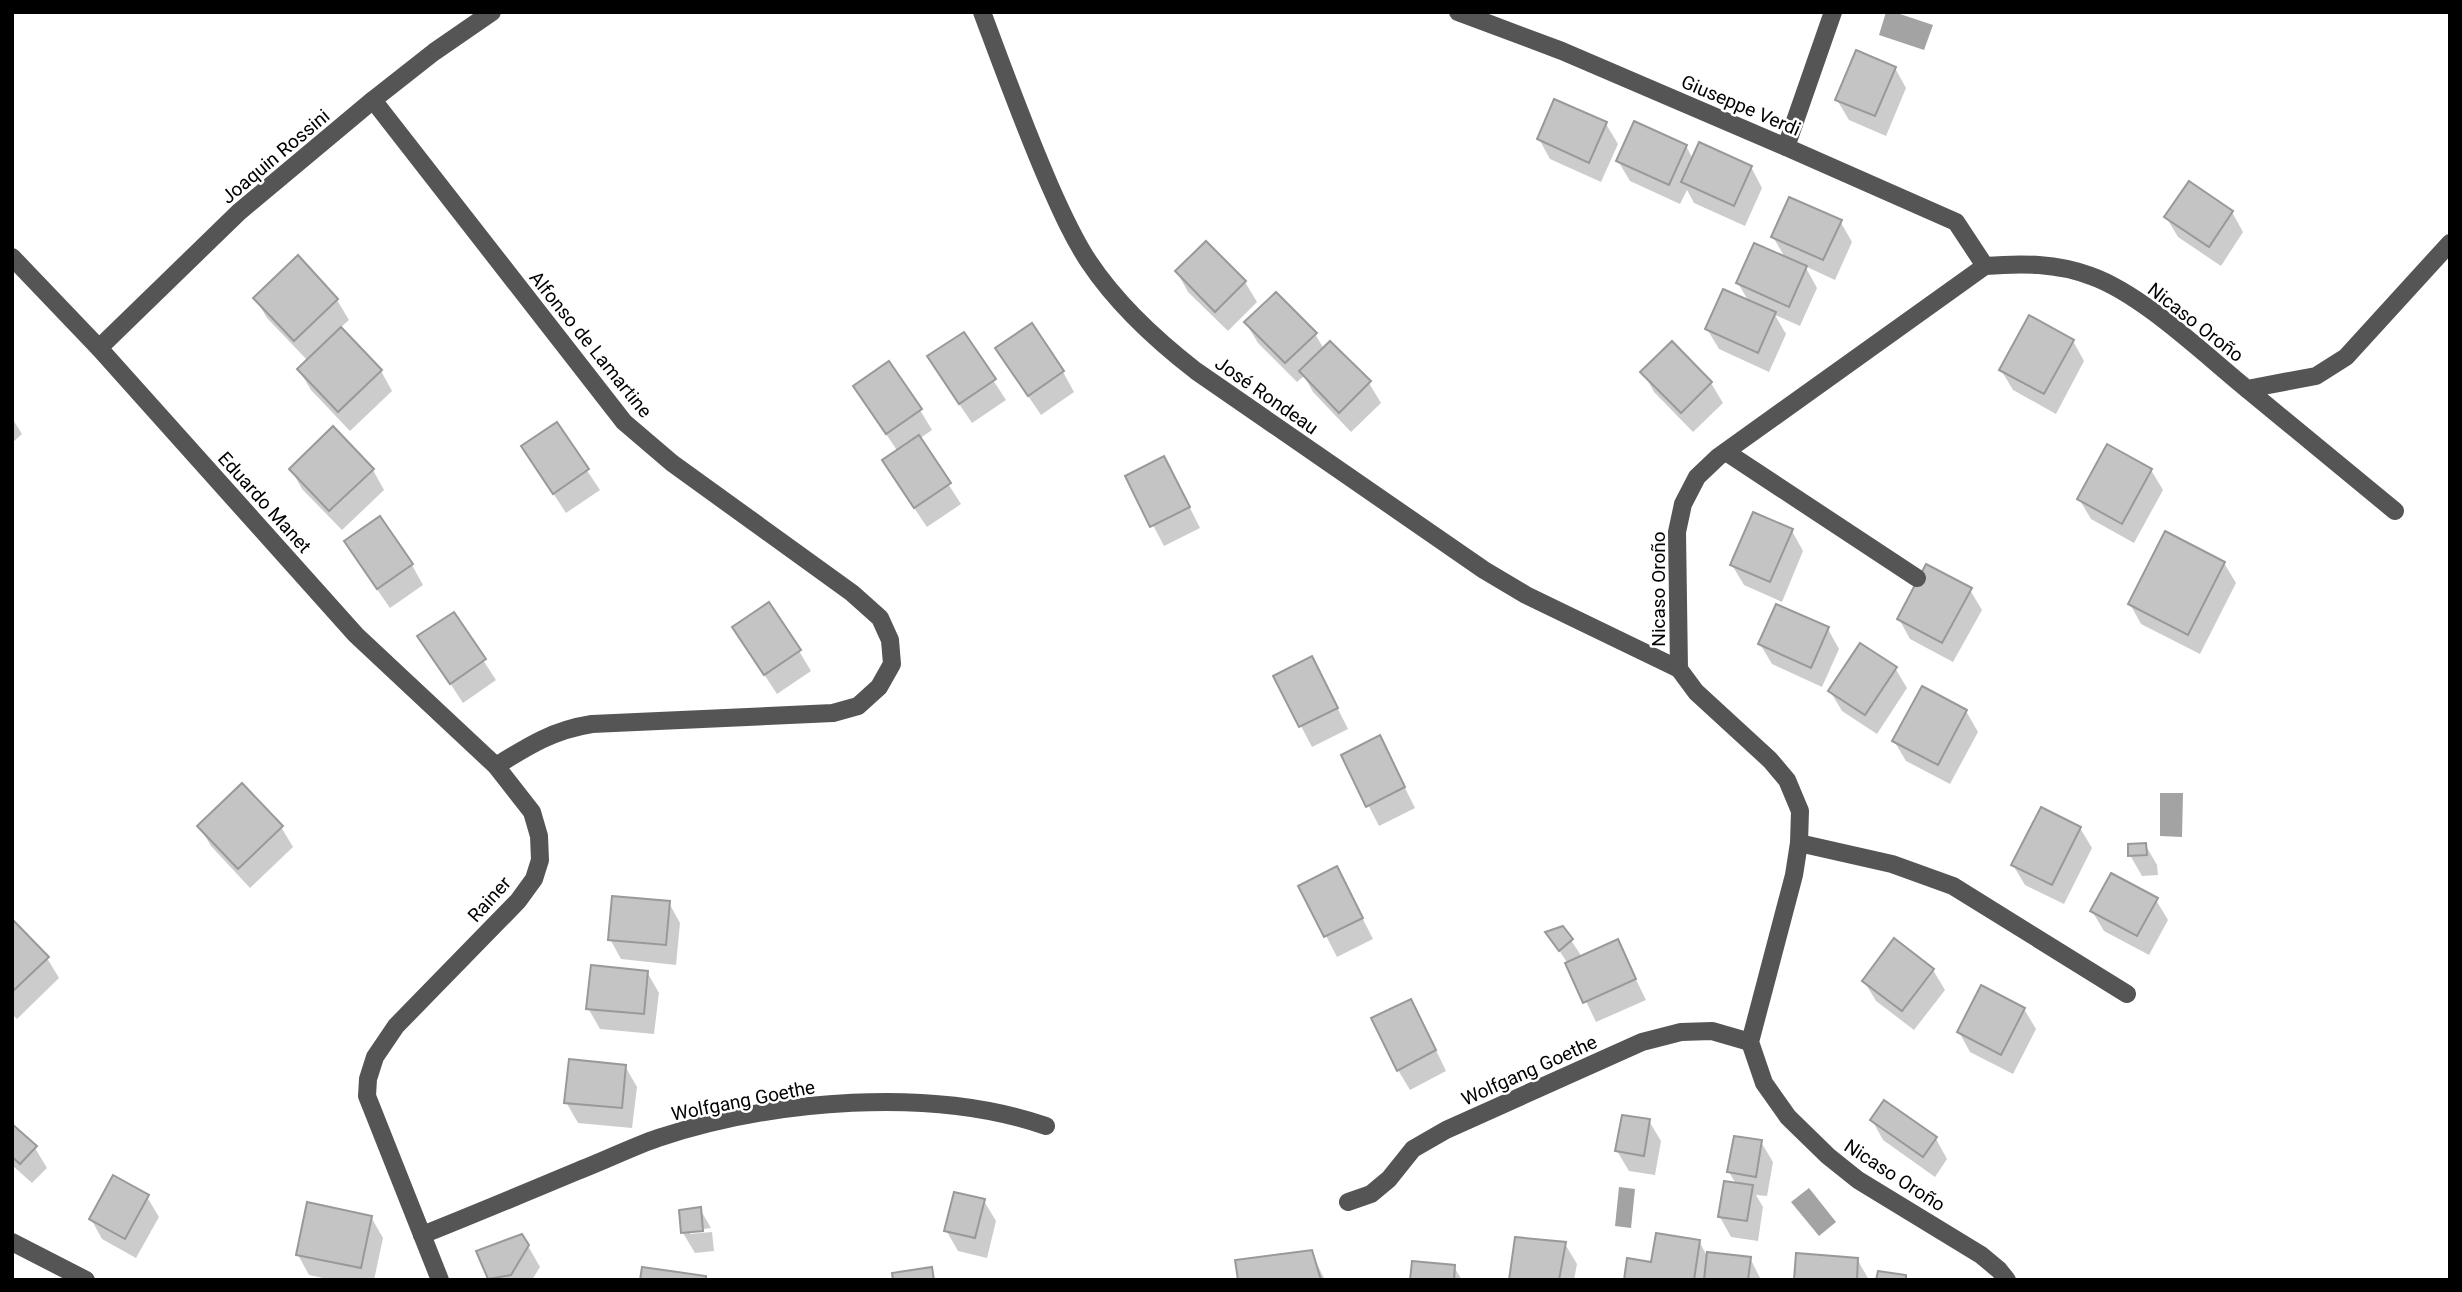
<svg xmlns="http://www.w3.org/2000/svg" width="2462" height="1292" font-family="Roboto,sans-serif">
<rect width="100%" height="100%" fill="#fff"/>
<g fill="#a3a3a3">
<polygon points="1886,12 1894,12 1933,25 1924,50 1879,35"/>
<polygon points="2160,793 2183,793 2182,837 2160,836"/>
<polygon points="1619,1187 1635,1189 1631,1228 1615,1226"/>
<polygon points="1809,1188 1836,1222 1819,1236 1791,1202"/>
</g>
<g fill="#0003">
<polygon points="1895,68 1906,88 1886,136 1849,120 1837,100"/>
<polygon points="1606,124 1618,144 1601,182 1550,159 1539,139"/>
<polygon points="1686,146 1693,159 1751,167 1762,188 1745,226 1694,203 1687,190 1680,204 1630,181 1618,161"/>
<polygon points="2232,212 2243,232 2221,266 2178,237 2166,217"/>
<polygon points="1840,221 1852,242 1835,280 1805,266 1817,288 1800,326 1775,315 1786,334 1769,372 1719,349 1707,329 1749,302 1738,283 1786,259 1773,237"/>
<polygon points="1206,243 1245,282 1257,302 1228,331 1188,292 1177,272"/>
<polygon points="255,298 337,300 349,320 340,328 381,371 392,391 350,431 311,390 299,370 308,361 267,318"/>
<polygon points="1246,323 1315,334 1324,349 1369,383 1381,403 1351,432 1313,392 1304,376 1297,382 1258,343"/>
<polygon points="963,334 1006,400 972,423 941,377"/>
<polygon points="2073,341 2084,361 2056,414 2013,390 2001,370"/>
<polygon points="1009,368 1063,372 1074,392 1041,415"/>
<polygon points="1643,372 1711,383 1723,403 1693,432 1654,392"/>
<polygon points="855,387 920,410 932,430 919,439 961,504 927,527 896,481 898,452"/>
<polygon points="12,418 22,434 12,443"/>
<polygon points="556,424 600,490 566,513 523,447"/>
<polygon points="291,469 373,470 384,490 342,530 302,489"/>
<polygon points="2151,470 2163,490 2134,543 2091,519 2079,499"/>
<polygon points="1127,476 1175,478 1200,528 1164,546"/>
<polygon points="1792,531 1803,551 1782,602 1744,585 1732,565"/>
<polygon points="358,562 412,565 423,585 390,608"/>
<polygon points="2224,563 2236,583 2200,654 2141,624 2130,604"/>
<polygon points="1970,590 1982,610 1953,662 1910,639 1899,619"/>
<polygon points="453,614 496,680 463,703 420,637"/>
<polygon points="1828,629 1839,649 1822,687 1772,664 1760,644"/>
<polygon points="746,647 799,651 811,671 777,694"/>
<polygon points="1895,668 1907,688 1877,734 1842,711 1830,691"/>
<polygon points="1275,677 1323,679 1348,729 1312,747"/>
<polygon points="1966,711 1978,732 1950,784 1906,761 1894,741"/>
<polygon points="1380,738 1415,808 1379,826 1343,756"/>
<polygon points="199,826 281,827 293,847 250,888 211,846"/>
<polygon points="2080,828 2092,848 2064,904 2025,885 2013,865"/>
<polygon points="2145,844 2157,865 2158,875 2142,876 2130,855"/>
<polygon points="1337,868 1373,939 1337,957 1300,886"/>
<polygon points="2156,900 2168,920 2149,955 2104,931 2092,911"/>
<polygon points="669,903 680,923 676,965 621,959 610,939"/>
<polygon points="12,921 47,958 59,978 17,1019 12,1014"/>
<polygon points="1563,928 1582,957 1617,941 1646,1000 1596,1022 1568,964 1548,933"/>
<polygon points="1933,970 1945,990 1914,1030 1876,1001 1864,981"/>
<polygon points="647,972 659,993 654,1034 600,1029 588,1008"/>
<polygon points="2024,1009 2036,1029 2013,1074 1970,1052 1959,1032"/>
<polygon points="1422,1021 1446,1071 1410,1090 1398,1070"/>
<polygon points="625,1066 637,1087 632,1128 578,1123 566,1102"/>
<polygon points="1872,1120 1936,1139 1947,1159 1935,1177 1883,1140"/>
<polygon points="1649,1121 1661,1141 1655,1175 1629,1171 1617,1151"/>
<polygon points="12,1126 35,1148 47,1168 32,1183 12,1165"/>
<polygon points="1761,1142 1773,1162 1767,1196 1756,1195 1763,1207 1758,1241 1731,1237 1720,1217 1736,1184 1729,1172"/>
<polygon points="147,1197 159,1217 136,1258 102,1239 91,1219"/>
<polygon points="984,1201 996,1221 987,1258 958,1251 946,1230"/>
<polygon points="700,1209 711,1228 690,1231 690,1234 712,1232 714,1251 695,1253 683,1233 681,1211"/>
<polygon points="371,1217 383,1238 374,1280 332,1280 309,1275 298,1255"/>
<polygon points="1699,1241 1706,1254 1750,1258 1761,1280 1625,1280"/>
<polygon points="1565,1244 1577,1264 1574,1280 1511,1280"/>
<polygon points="528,1246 540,1267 532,1280 490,1280 478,1252"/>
<polygon points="1311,1252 1325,1280 1240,1280"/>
<polygon points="1857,1259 1869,1280 1796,1280"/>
<polygon points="1454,1267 1462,1280 1412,1280"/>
</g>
<g fill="#c4c4c4" stroke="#999" stroke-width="2">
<polygon points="1856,50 1896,67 1875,116 1835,100"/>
<polygon points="1554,99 1607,122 1589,163 1537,139"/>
<polygon points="1634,121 1687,145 1669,185 1616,161"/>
<polygon points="1699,142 1752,166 1734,206 1681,182"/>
<polygon points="2189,181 2233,211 2209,247 2164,217"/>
<polygon points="1789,197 1842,220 1823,260 1771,237"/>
<polygon points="1206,241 1246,281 1215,312 1175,271"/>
<polygon points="1754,243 1807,266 1789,307 1736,283"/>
<polygon points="298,255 338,299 294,341 253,298"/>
<polygon points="1723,289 1776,312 1758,353 1705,329"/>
<polygon points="1276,292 1317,333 1285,363 1244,322"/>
<polygon points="2029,315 2074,340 2044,394 1999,370"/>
<polygon points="1032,323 1064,371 1028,396 995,348"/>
<polygon points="341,327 382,370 338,412 297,369"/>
<polygon points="964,332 996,379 959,404 927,356"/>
<polygon points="1330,341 1371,381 1339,413 1299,371"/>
<polygon points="1672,341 1712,382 1681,413 1640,372"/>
<polygon points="889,361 922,409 886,434 853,386"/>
<polygon points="557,422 589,469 553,494 521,446"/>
<polygon points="333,426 374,469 329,511 289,469"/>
<polygon points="919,435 951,483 914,508 882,460"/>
<polygon points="2107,444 2152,469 2122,524 2077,499"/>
<polygon points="1164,456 1190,507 1150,527 1125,476"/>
<polygon points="1753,512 1793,529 1770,582 1730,565"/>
<polygon points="380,516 413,564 377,589 344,541"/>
<polygon points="2165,531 2225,562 2188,635 2128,604"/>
<polygon points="1926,564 1972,588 1942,643 1897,619"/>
<polygon points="769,602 801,650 764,675 732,627"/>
<polygon points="1776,604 1829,627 1811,668 1758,644"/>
<polygon points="454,612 486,659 450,684 417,636"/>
<polygon points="1860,643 1897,667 1865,715 1828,691"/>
<polygon points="1312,656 1338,708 1299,727 1273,676"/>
<polygon points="1922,686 1967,710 1938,765 1892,741"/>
<polygon points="1380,735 1405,787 1366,807 1341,755"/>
<polygon points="242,783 283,826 238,869 197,826"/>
<polygon points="2041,807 2081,827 2052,885 2011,865"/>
<polygon points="2146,843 2147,855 2128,856 2128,844"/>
<polygon points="1337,866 1363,918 1324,937 1298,886"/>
<polygon points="2111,873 2158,898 2137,936 2090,911"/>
<polygon points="612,896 670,901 666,945 608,940"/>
<polygon points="12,919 49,957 12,992"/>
<polygon points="1563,926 1573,939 1559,951 1545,932"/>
<polygon points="1894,938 1934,969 1902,1011 1862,981"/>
<polygon points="1618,939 1636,979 1583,1003 1565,963"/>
<polygon points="591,965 648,971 644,1014 586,1009"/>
<polygon points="1981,985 2025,1008 2001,1055 1957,1032"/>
<polygon points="1411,999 1436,1050 1397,1071 1371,1018"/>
<polygon points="569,1059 626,1065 622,1108 564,1103"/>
<polygon points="1884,1100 1937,1137 1923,1157 1870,1120"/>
<polygon points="1622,1115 1650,1119 1644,1156 1615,1151"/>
<polygon points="12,1124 37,1146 20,1164 12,1157"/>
<polygon points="1734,1136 1762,1140 1756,1177 1727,1172"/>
<polygon points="113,1175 149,1195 125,1239 89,1219"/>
<polygon points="1724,1181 1753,1185 1747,1221 1718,1217"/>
<polygon points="954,1192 985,1199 975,1238 944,1231"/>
<polygon points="307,1202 372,1216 361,1268 296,1255"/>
<polygon points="701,1207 703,1231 681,1233 679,1210"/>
<polygon points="1656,1233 1700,1240 1694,1280 1624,1280 1627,1258 1651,1262"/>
<polygon points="522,1234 529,1245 511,1275 488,1279 476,1251"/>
<polygon points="1515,1237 1566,1242 1559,1280 1509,1280"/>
<polygon points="1312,1250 1321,1280 1238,1280 1235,1260"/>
<polygon points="1707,1252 1751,1257 1748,1280 1704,1280"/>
<polygon points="1796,1253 1858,1258 1857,1280 1794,1280"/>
<polygon points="1412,1261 1455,1265 1454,1280 1410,1280"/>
<polygon points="642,1267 706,1276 706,1280 640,1280"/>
<polygon points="932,1267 934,1280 893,1280 892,1273"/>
<polygon points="1878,1271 1906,1275 1906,1280 1876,1280"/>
</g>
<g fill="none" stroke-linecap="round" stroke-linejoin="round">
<g stroke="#555" stroke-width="18">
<path d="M982,12C1004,71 1025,129 1050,186C1061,211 1073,238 1089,262C1117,304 1156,340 1196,371L1484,570L1526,595L1679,669"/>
<polyline points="1458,12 1562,51 1786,147 1956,222 1985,266"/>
<path d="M373,100L624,422L672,463L852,593L880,618L890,640L892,664L879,687L858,706L833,713L592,724C553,730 528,746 496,766"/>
<polyline points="1786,147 1833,12"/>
<polyline points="12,257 99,348 356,635 496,766 532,812 539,836 540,860 534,879 518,901 396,1026 375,1057 368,1079 367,1096 440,1280"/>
<polyline points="99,348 239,212 373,100 434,52 492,12"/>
<polyline points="2247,389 2395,511"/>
<polyline points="1726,452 1917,578"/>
<polyline points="1799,843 1892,864 1953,886 2127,994"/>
<polyline points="1348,1202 1371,1194 1389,1179 1413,1149 1446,1130 1642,1042 1681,1032 1712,1031 1750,1042"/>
<path d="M422,1235C475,1214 527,1192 580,1170C606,1160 632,1147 658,1138C773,1100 931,1086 1046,1126"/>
<polyline points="12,1242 86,1280"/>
<path d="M2007,1280L1999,1270L1981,1255L1858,1180L1828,1156L1788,1117L1764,1083L1750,1042L1794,875L1799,843L1800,811L1787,780L1770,760L1696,692L1679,669L1677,532L1683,504L1697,477L1718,457L1985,266C2021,263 2057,263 2091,276C2142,294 2204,354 2247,389L2316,376L2346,357L2450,243"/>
</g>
</g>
<g text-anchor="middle" stroke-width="5" stroke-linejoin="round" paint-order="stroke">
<g font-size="19" fill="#000" stroke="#fff">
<text transform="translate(1741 105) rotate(23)" y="7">Giuseppe Verdi</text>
<text transform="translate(275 156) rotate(-40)" y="7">Joaquin Rossini</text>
<text transform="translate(2196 322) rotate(38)" y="7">Nicaso Oroño</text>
<text transform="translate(591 344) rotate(51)" y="7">Alfonso de Lamartine</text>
<text transform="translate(1267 395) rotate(35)" y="7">José Rondeau</text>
<text transform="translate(265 502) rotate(48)" y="7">Eduardo Manet</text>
<text transform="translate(1658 589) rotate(-90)" y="7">Nicaso Oroño</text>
<text transform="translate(489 899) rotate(-48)" y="7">Rainer</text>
<text transform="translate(1529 1070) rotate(-24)" y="7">Wolfgang Goethe</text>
<text transform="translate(743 1100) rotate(-11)" y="7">Wolfgang Goethe</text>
<text transform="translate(1895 1175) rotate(33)" y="7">Nicaso Oroño</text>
</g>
</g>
<rect width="2462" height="1292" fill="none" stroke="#000000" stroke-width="28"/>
</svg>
